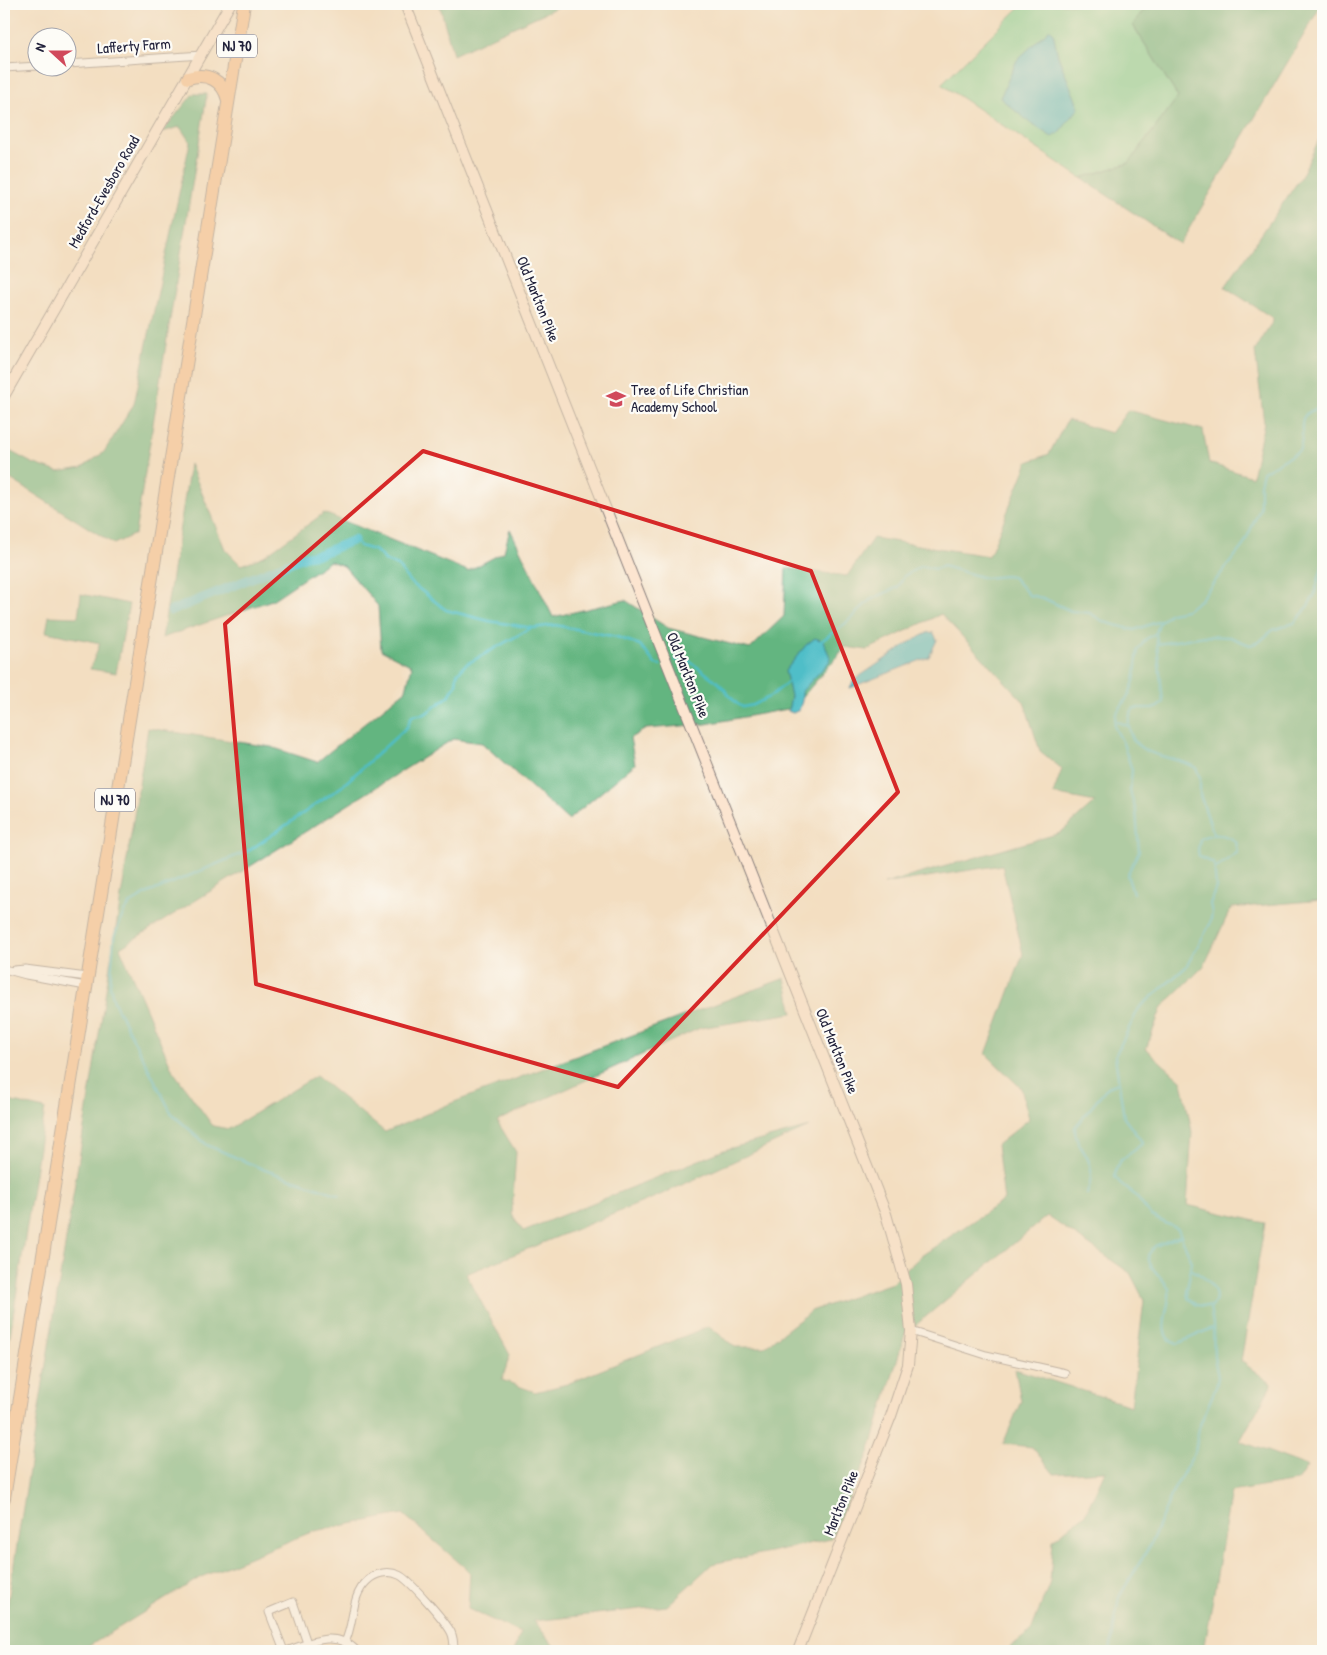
<svg xmlns="http://www.w3.org/2000/svg" width="1327" height="1655" font-family="'Patrick Hand',sans-serif">
<rect width="100%" height="100%" fill="#fdfcf7"/>
<filter id="ink" filterUnits="userSpaceOnUse"><feTurbulence type="fractalNoise" baseFrequency=".02" numOctaves="2"/><feDisplacementMap in="SourceGraphic" scale="10" xChannelSelector="R" yChannelSelector="G"/><feConvolveMatrix kernelMatrix="1 2 1 2 8 2 1 2 1" color-interpolation-filters="sRGB"/></filter>
<filter id="wash" filterUnits="userSpaceOnUse"><feTurbulence type="fractalNoise" baseFrequency=".0096" numOctaves="4" result="noise"/><feDisplacementMap in="SourceGraphic" scale="20" xChannelSelector="R" yChannelSelector="G"/><feGaussianBlur stdDeviation="1.12" result="paint"/><feColorMatrix in="noise" values="0 0 0 0 0 0 0 0 0 0 0 0 0 0 0 0 0 1.4 0 .05"/><feComposite in="paint" operator="in"/></filter>
<g filter="url(#wash)">
<rect width="100%" height="100%" fill="#f3dec1"/>
<polygon fill="#7ad398" stroke="#4e7a6a" points="1023,4 1148,4 1133,25 1178,97 1129,163 1081,178 941,84"/>
<g fill="#63b580" stroke="#426c5e" fill-rule="evenodd">
<polygon points="443,4 564,4 453,55 440,6"/>
<polygon points="1148,4 1322,4 1180,244 1081,178 1129,163 1178,97 1133,25"/>
<polygon points="193,94 207,94 135,534 114,544 4,475 4,448 32,463 58,472 82,468 104,452 134,404 190,142 180,127 162,132"/>
<path d="M1323,131V900L1231,908L1204,966L1162,1007L1146,1049L1182,1081L1192,1132L1187,1205L1265,1223L1241,1361L1272,1384L1240,1441L1307,1466L1297,1481L1231,1492L1204,1651H1005L1031,1631L1050,1582L1053,1540L1085,1514L1105,1471L1054,1474L1032,1447L1003,1444L1021,1401L1015,1369L1131,1406L1144,1300L1130,1273L1047,1216L905,1334L869,1453L831,1539L712,1564L667,1606L534,1621L558,1651H513L521,1633L468,1609L470,1572L403,1514L314,1531L201,1577L81,1651H4V1626L148,728L271,747L317,762L406,690L412,666L381,650L378,606L344,566L330,561L272,600L162,638L190,464L225,549L241,565L264,556L324,513L468,571L504,552L510,529L553,617L625,600L668,628L750,649L784,616L786,568L847,576L873,538L989,556L1028,462L1049,454L1067,420L1111,433L1128,410L1203,430L1209,463L1252,477L1264,423L1255,351L1274,319L1225,287L1301,177ZM941,614L1024,702L1040,751L1062,769L1053,794L1095,802L1060,833L884,884L1002,865L1023,954L986,1054L1021,1088L1029,1119L997,1145L1004,1200L921,1256L892,1283L811,1311L764,1347H735L709,1326L567,1384L535,1392L502,1380L510,1355L466,1274L658,1196L809,1127L724,1150L523,1231L512,1214L516,1152L497,1121L700,1028L793,1013L785,978L454,1102L385,1132L316,1076L229,1129L213,1126L173,1071L120,948L453,739L482,743L568,820L635,764L630,738L646,729L706,724L793,708L845,647L867,650Z"/>
<polygon points="81,594 129,604 116,673 90,669 100,643 46,632 49,616 78,617"/>
<polygon points="4,1100 45,1109 4,1375"/>
</g>
<g fill="#50bec8" stroke="#397082">
<polygon points="1050,29 1053,32 1058,56 1079,108 1059,133 1052,137 1030,123 1000,98 1017,60"/>
<polygon points="929,632 934,633 937,640 929,657 850,688 854,680 910,642"/>
<polygon points="815,638 823,641 830,657 829,662 802,691 802,701 799,710 793,713 788,711 791,696 785,671 806,645"/>
</g>
<g fill="none" stroke-linecap="round" stroke-linejoin="round">
<g stroke="#50bec8" stroke-width="2.5">
<polyline points="354,540 360,546 376,551 386,561 398,566 409,581 446,610 489,621 533,628 555,625 617,637 640,645 655,664 660,665"/>
<polyline points="820,642 846,623 870,600 898,587 904,576 921,566 935,569 943,566 985,578 1005,576 1013,577 1029,595 1043,598 1071,611 1090,613 1104,622 1134,630 1160,621"/>
<polyline points="1158,644 1204,636 1230,637 1250,645 1259,642 1273,630 1294,623 1304,612 1314,596 1323,563"/>
<polyline points="676,660 688,660 719,683 736,703 743,707 753,705 771,696 789,681"/>
<polyline points="1115,721 1129,726"/>
<path d="M1214,835L1200,795V778L1196,768C1175,754 1133,760 1129,727C1128,720 1129,714 1134,708H1156L1163,703L1156,633L1159,623L1170,613L1186,610L1200,600L1243,546L1260,509V484L1263,472L1299,451C1309,428 1289,415 1323,407"/>
<polyline points="1133,893 1127,875 1139,851 1136,811 1130,791 1132,770 1123,743 1114,726 1116,714 1129,695 1134,681 1138,650 1146,639 1156,633"/>
<path d="M1087,1194C1101,1153 1074,1153 1075,1127L1108,1087L1118,1083"/>
<polyline points="340,1195 265,1170 207,1145 172,1114 114,1002 110,986 114,937 124,912 131,903 148,893 250,850 341,787 407,727 412,716 425,714 449,696 456,684 457,674 465,665 531,628"/>
<path d="M1180,1236L1155,1246L1148,1255C1149,1271 1163,1276 1169,1289C1172,1306 1152,1336 1177,1344L1212,1328"/>
<path d="M1192,1270C1205,1277 1224,1291 1212,1307L1197,1305L1188,1298L1187,1290L1192,1262L1178,1229L1151,1216L1135,1195L1121,1184L1115,1177L1116,1169L1120,1161L1143,1143L1124,1118L1115,1056L1139,1008L1186,967L1210,924L1212,913L1210,904L1216,887L1214,863L1199,857L1198,850L1200,839C1210,832 1228,834 1236,842L1238,852L1216,868"/>
<polyline points="1110,1651 1119,1597 1149,1547 1174,1489 1195,1452 1199,1427 1216,1387 1218,1377 1214,1357 1213,1324 1210,1307"/>
</g>
<polyline stroke="#50bec8" stroke-width="9" points="171,611 306,556 320,554 354,540"/>
</g>
</g>
<g filter="url(#ink)">
<g fill="none" stroke-linecap="round" stroke-linejoin="round">
<defs>
<g id="street">
<polyline points="68,64 202,55"/>
<polyline points="4,68 38,66"/>
<polyline points="4,969 26,975 86,986"/>
<polyline points="14,970 25,969 87,977"/>
<polyline points="911,1331 986,1355 1065,1373"/>
<path d="M345,1642C355,1622 350,1597 367,1581C375,1573 388,1570 399,1575C410,1580 445,1621 451,1632C454,1638 454,1645 454,1651"/>
<polyline points="284,1651 269,1612 293,1602 307,1643"/>
<path d="M287,1651C311,1642 336,1629 357,1651"/>
</g>
<g id="secondary">
<polyline points="405,4 886,1214 906,1284 911,1331 908,1365 891,1416 798,1651"/>
<polyline points="4,396 230,4"/>
</g>
<g id="highway">
<path d="M188,78C207,72 223,80 228,100"/>
<polyline points="4,1498 244,4"/>
</g>
</defs>
<use href="#street" stroke="#8a807e" stroke-width="9"/>
<use href="#secondary" stroke="#8a807e" stroke-width="12"/>
<use href="#highway" stroke="#8a807e" stroke-width="14"/>
<use href="#street" stroke="#fff" stroke-width="7"/>
<use href="#secondary" stroke="#fce5d0" stroke-width="10"/>
<use href="#highway" stroke="#f8bd89" stroke-width="12"/>
</g>
</g>
<path d="M0 0H1327V1655H0ZM423,451L811,571L898,792L618,1087L256,984L225,624Z" fill="#f3dec1" fill-opacity=".55" fill-rule="evenodd"/>
<path fill="none" stroke="#d62828" stroke-width="4" stroke-linejoin="round" d="M423,451L811,571L898,792L618,1087L256,984L225,624Z"/>
<defs>
<symbol id="school-bare" viewBox="-9 -9 18 18"><path d="M0-5L7-2L0 1L-7-2ZM-4 1L0 2.5L4 1V4Q0 6-4 4Z" fill="#d1495b" stroke="#fdfcf7" stroke-width="2.5" paint-order="stroke"/></symbol>
</defs>
<g fill-rule="evenodd">
<use href="#school-bare" x="602" y="385" width="28" height="28"/>
</g>
<g text-anchor="middle" stroke-width="4.5" stroke-linejoin="round" paint-order="stroke">
<g fill="#fdfcf7" stroke="#646373" stroke-width="1">
<rect x="217" y="34.5" width="40" height="23" rx="4"/>
<rect x="95" y="788.5" width="40" height="23" rx="4"/>
</g>
<g font-size="14" font-weight="bold" fill="#22223b">
<text x="237" y="51">NJ 70</text>
<text x="115" y="805">NJ 70</text>
</g>
<g font-size="15" fill="#22223b" stroke="#fdfcf7">
<text transform="translate(134 46) rotate(-4)" y="5">Lafferty Farm</text>
<text transform="translate(104 192) rotate(-60)" y="5">Medford-Evesboro Road</text>
<text transform="translate(538 299) rotate(68)" y="5">Old Marlton Pike</text>
<text transform="translate(688 675) rotate(68)" y="5">Old Marlton Pike</text>
<text transform="translate(837 1051) rotate(68)" y="5">Old Marlton Pike</text>
<text transform="translate(841 1503) rotate(-68)" y="5">Marlton Pike</text>
</g>
<g font-size="15" fill="#22223b" stroke="#fdfcf7" text-anchor="start">
<text x="631" y="395">Tree of Life Christian<tspan x="631" dy="17">Academy School</tspan></text>
</g>
</g>
<rect width="1327" height="1655" fill="none" stroke="#fdfcf7" stroke-width="20"/>
<g transform="translate(52 52) rotate(291)"><circle r="24" fill="#fdfcf7" stroke="#a5a5ac"/>
<path d="M0-4L9 19L0 12L-9 19Z" fill="#d1495b"/>
<text y="-8" font-size="14" font-weight="bold" text-anchor="middle" fill="#22223b">N</text>
</g>
</svg>
